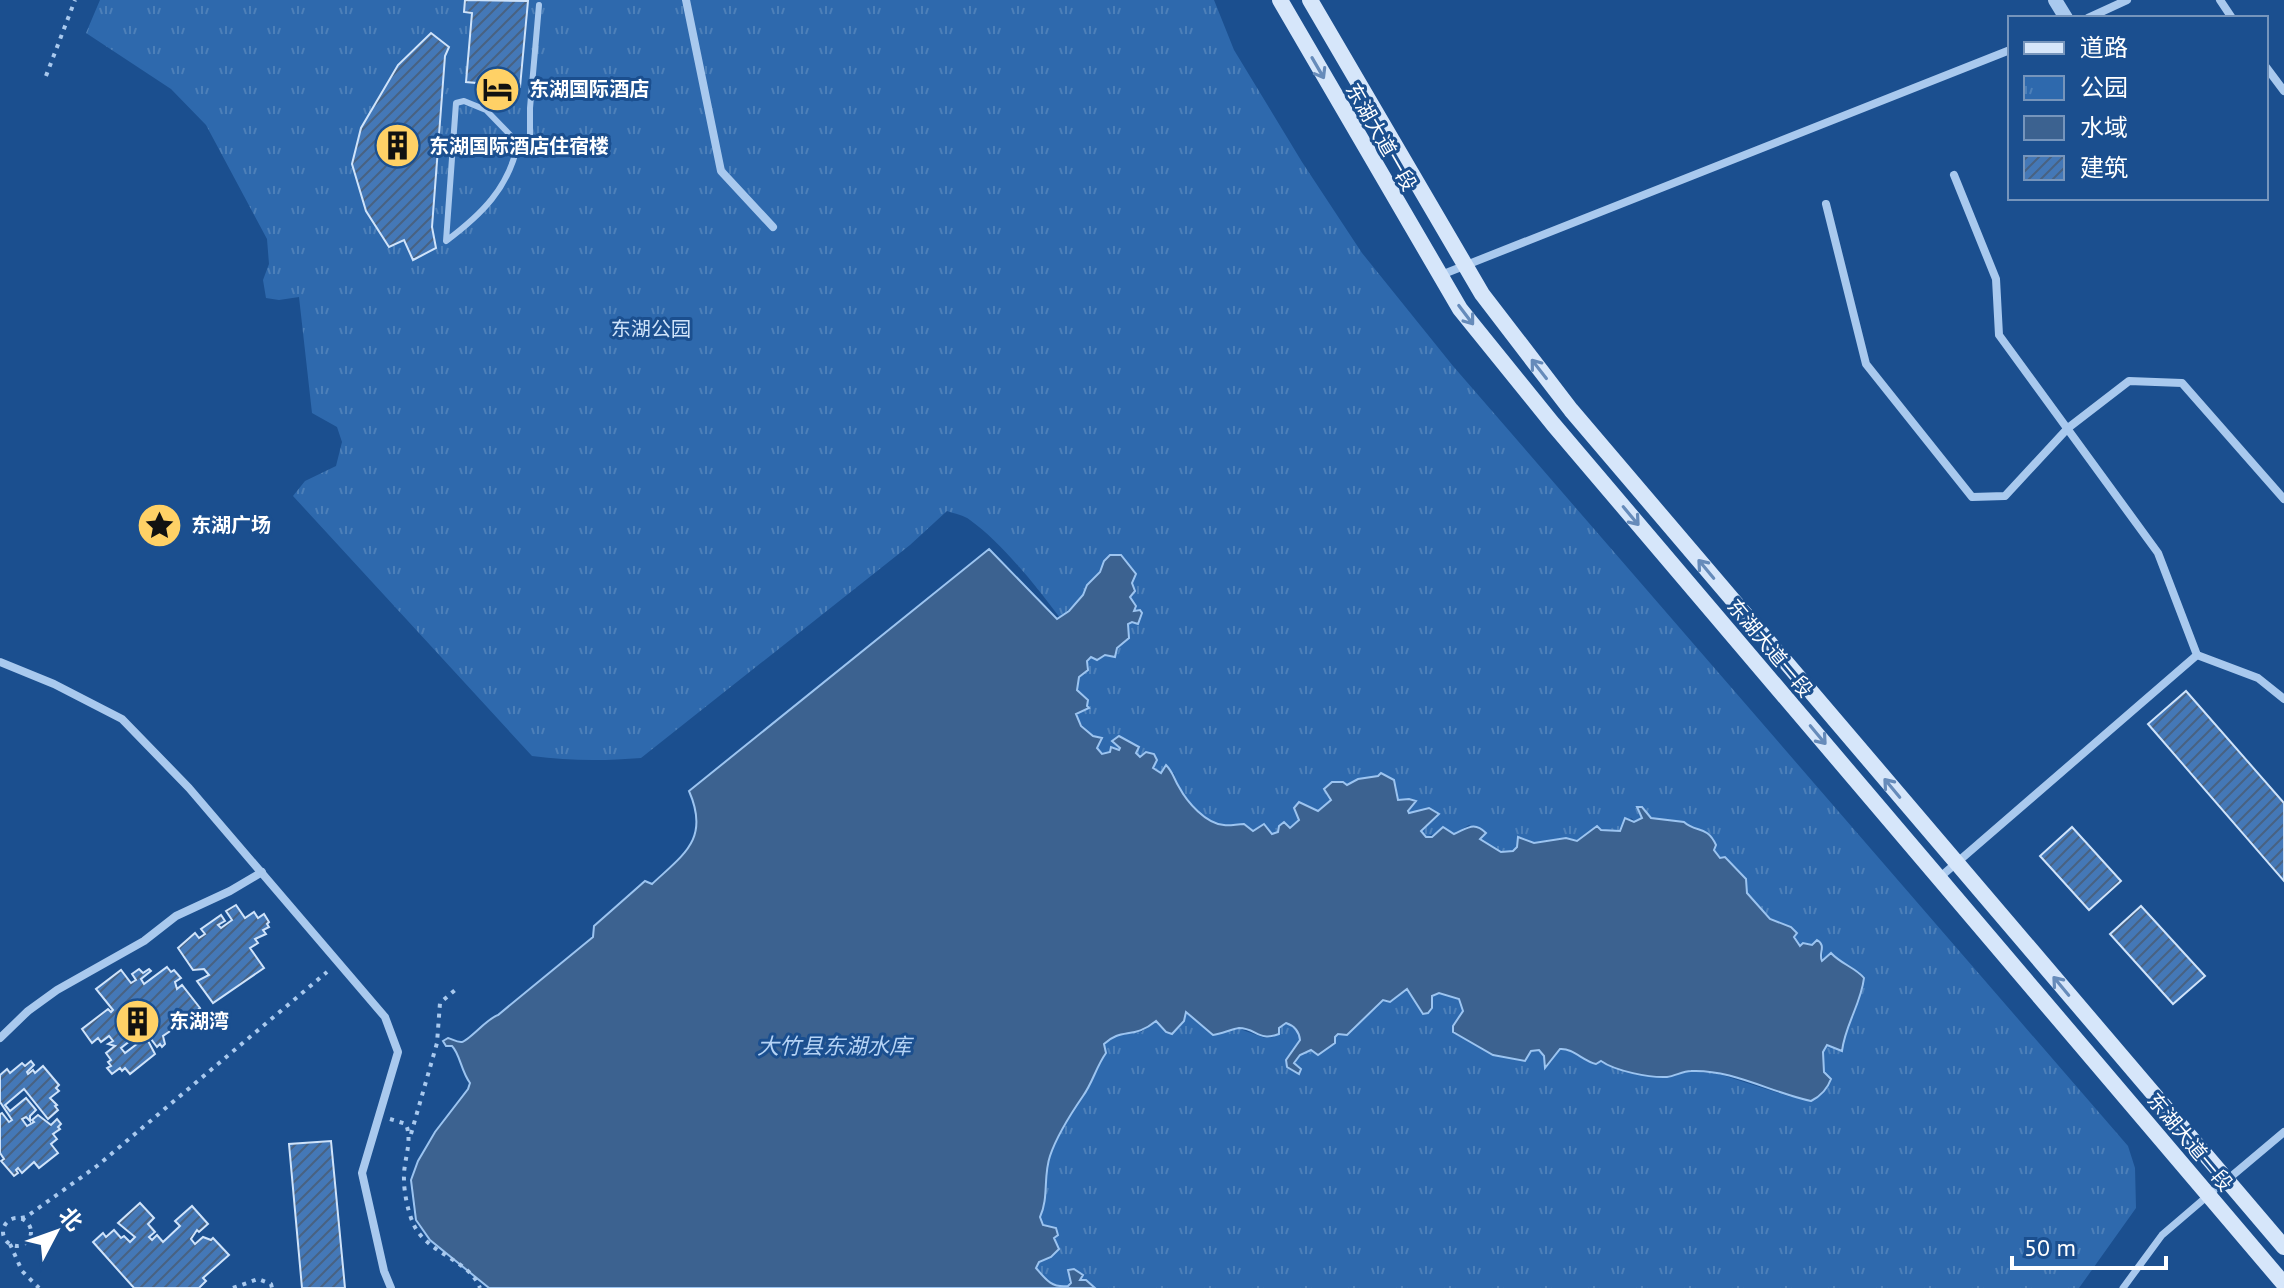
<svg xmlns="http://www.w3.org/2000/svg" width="2284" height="1288" font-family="'PT Sans','Noto Sans SC',sans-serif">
<defs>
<pattern id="park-tufts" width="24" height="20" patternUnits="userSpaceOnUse" patternTransform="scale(2)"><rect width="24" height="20" fill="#2e69ad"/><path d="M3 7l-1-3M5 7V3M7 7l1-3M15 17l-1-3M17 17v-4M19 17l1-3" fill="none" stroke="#4d80b9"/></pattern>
<pattern id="building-hatch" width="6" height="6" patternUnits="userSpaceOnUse" patternTransform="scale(2)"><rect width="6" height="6" fill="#4478b7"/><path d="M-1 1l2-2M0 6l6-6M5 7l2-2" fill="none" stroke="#486282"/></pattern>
</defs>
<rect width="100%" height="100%" fill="#1b4f8f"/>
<path fill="url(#park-tufts)" d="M100,0H1214L1234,50L1302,162L1362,253L1453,366L2128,1146L2135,1168L2136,1208L2079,1288H1095L1091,1284L1079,1280L1083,1275L1074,1269L1068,1286C1051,1288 1046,1280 1036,1267L1038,1262L1048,1258L1057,1245L1054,1238L1058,1235L1056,1228L1043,1225L1040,1217L1044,1208L1045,1174L1051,1152L1074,1106L1081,1099L1092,1080L1096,1064L1102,1058L1104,1044L1116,1034L1141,1032L1156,1021L1166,1032L1177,1030L1185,1019L1186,1011L1213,1035L1237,1028L1265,1038L1274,1037L1279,1028L1287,1023L1299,1033L1300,1040L1289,1055L1296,1067V1059L1307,1050L1349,1031L1383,1000L1390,1002L1407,989C1426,994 1441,992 1459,999L1463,1011L1453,1032L1493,1055L1525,1061L1530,1052L1539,1049L1545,1060L1551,1062L1560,1049H1565L1621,1070L1666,1077L1691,1071L1719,1074L1791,1097L1828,1087L1831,1080L1824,1072L1823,1052L1826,1045L1842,1050L1848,1025L1857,1006L1860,972L1846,967L1831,954L1822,961L1823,950L1813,945L1800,946L1794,937L1797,933L1770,919L1747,893L1746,879L1725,857L1720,858L1698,828L1688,826L1684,822L1651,818L1637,808L1642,818L1636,822L1631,818L1620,831L1601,830L1577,841L1534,843L1518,837L1517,847L1513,851L1501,852L1480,839L1486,834L1469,825L1454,834L1439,832L1426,837L1421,831L1437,817L1428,808L1409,813L1407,811L1415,803L1398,801L1396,785L1383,774L1346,785L1335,782L1324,789L1331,800L1318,812L1294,808L1299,820L1290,828L1283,822L1279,826L1278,832L1272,835L1264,825L1253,831L1244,824C1237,824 1230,826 1223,825C1201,822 1179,792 1174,773L1158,774L1153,768L1156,762L1143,756L1140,757C1132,750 1129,742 1119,736L1113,741L1120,749L1106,754L1098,751V744L1102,740C1089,734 1080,726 1076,714L1088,709L1085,697L1077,690L1079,677L1089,667L1087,661L1090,657L1098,660L1105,655L1117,652V648L1129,638L1128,624L1132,622L1138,624L1141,615L1134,611L1136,606L1130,597L1135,591L1132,583L1136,573L1121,555H1114L1087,585L1083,595L1060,618C1037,587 1001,542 970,520C964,515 955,514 947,511L910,545L641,758C604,761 569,761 532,756L293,496L305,481L336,466L342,442L337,427L312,413L299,297L279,300L266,298L263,280L269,264L267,239L206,125L171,89L86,33Z"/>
<path fill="#3c6290" stroke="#9cc4f0" stroke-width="2" d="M989,549L1057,619L1069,611L1083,595L1087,585L1100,572L1104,561L1110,555H1121L1136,574L1132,583L1135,591L1130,597L1136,606L1134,611L1140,610L1142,613L1138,624L1132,622L1128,624L1129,638L1117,648L1115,657L1105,655L1097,660L1091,657L1087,661L1088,670L1079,677L1077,690L1088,700L1087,706L1089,708L1076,714L1081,726L1093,736L1102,738L1097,748L1102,754L1110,752L1111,747L1119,750L1120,748L1112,741L1119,736L1139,747L1136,753L1140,757L1146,752L1154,754L1157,760L1153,768L1161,773L1166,765C1173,772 1174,779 1179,787C1187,802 1206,824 1224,825C1230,826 1237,824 1244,824L1253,831L1264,824L1272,834L1278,832L1279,826L1284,822L1290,828L1299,820L1294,808L1299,802L1318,811L1331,800L1324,789L1332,782H1343L1347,785L1358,779L1378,776L1381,773L1394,780L1398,800L1409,799L1416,801L1408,811L1409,813L1429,808L1439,814L1421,831L1426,837H1432L1443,827L1454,834C1468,828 1474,821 1486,833L1480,839L1501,852L1513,851L1517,847L1518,837L1534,843L1566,838L1577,841L1597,826L1601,830L1620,831L1625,818L1634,822L1642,818L1637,807H1642L1651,818L1684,822C1696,833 1707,825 1716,845L1714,850L1720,858L1725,857L1746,879L1747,893L1770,919L1791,927L1797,933L1794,937L1800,946L1803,943L1812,945L1817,940C1827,946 1818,953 1822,961L1831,953C1841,964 1856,968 1864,978C1861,1004 1845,1025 1842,1051L1827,1045L1823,1052L1824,1072L1831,1079C1827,1090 1821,1096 1811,1101C1772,1093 1732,1069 1691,1071C1683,1071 1675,1076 1667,1077C1650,1078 1615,1071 1601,1061L1596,1064C1583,1061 1573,1048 1560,1049L1545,1068L1544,1056L1539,1050L1531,1051L1525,1061L1493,1055L1453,1032V1026L1463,1011L1459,999L1439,993L1432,996V1008L1428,1013L1423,1014L1407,989L1390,1002L1383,1000L1347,1035L1338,1034L1335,1037V1043L1318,1055L1311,1050L1300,1055L1294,1063L1301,1069L1299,1074L1287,1067L1286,1060L1300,1040C1299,1031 1295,1026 1286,1023L1279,1028V1034C1259,1042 1256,1028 1239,1028C1232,1029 1221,1034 1213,1035L1186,1012L1184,1021L1172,1034L1166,1032L1156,1021C1133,1040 1122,1027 1104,1044L1106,1053C1096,1067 1093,1082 1083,1096C1072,1112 1056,1138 1050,1156C1043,1176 1049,1198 1040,1217L1043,1225L1056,1228L1058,1235L1054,1238L1059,1249L1051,1257L1039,1262L1036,1268C1046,1280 1052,1288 1068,1286L1071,1283L1068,1270L1074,1269L1083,1275L1080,1280H1086L1095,1288H489L430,1240L416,1220L411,1180L418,1161L435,1132L468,1089L470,1083C461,1071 460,1054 452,1046H446L443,1041L448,1038C452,1039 456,1042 461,1042C468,1042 486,1019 498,1015L593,937L594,926L645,881L652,884C684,854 710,839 689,791Z"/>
<g fill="url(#building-hatch)" stroke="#cfe3fa" stroke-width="2">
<polygon points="465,0 528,1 520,87 466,82 472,13 464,12"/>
<polygon points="431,33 449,47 445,56 432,227 436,248 413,260 404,240 389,247 366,211 352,164 361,128 398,65"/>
<polygon points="2186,691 2284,803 2284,881 2148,724"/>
<polygon points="2072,827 2121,881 2089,910 2040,856"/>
<polygon points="236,905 245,918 254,912 258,918 264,914 269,922 267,924 269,927 263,930 266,934 255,939 258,943 250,948 264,968 213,1003 197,981 209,975 204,969 193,970 178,948 195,933 199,938 205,934 201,929 221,915 225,921 218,925 221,928 232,920 226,911"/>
<polygon points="2141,906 2205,976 2173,1004 2110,934"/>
<polygon points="167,967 171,972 174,970 181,978 175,982 177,989 182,985 200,1008 193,1014 195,1018 191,1021 189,1018 171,1027 173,1029 163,1036 165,1044 162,1047 160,1044 157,1047 148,1035 141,1037 139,1034 121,1048 125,1053 146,1037 155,1054 130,1074 125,1068 122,1071 120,1068 112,1074 107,1068 111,1066 108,1062 111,1060 106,1053 115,1046 108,1044 113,1041 109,1036 101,1042 98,1038 92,1043 82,1029 108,1009 111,1012 113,1010 96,989 121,970 131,983 136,980 132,974 139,969 143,973 149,969 151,971 141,979 144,984"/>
<polygon points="31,1061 34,1065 27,1072 28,1074 33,1070 35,1073 43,1066 59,1085 56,1088 59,1091 50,1098 57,1105 55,1106 58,1110 48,1119 24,1089 5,1105 10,1111 26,1098 36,1110 30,1116 30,1121 26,1117 22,1119 27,1126 34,1122 32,1120 38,1115 51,1125 57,1119 61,1124 58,1127 60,1129 53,1134 57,1139 51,1144 58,1153 39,1168 34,1162 22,1173 18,1168 16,1170 18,1173 14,1176 1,1161 4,1159 0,1153 0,1114 2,1113 9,1122 12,1120 0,1102 0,1075 7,1069 10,1073 22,1063 25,1066"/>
<polygon points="331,1141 345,1288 302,1288 289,1144"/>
<polygon points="140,1203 154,1218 148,1224 155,1232 149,1237 152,1240 157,1235 163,1242 180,1226 175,1221 192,1206 208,1224 199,1232 197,1230 191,1239 195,1244 203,1237 211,1240 213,1238 229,1255 203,1278 206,1281 199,1288 134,1288 93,1242 103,1233 106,1237 114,1230 121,1238 124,1236 130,1242 135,1237 118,1223"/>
</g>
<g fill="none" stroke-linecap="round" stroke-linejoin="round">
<g stroke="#a9c9ee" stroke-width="4" stroke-dasharray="4 6" stroke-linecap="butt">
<polyline points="46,76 75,0"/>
<path d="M390,1119L406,1124C413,1143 403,1160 404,1180C404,1192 408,1212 413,1223C426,1254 469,1259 480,1288"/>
<polyline points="411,1134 437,1043 440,1003 455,990"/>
<circle cx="17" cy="1232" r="14"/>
<polyline points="21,1218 26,1217 97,1166 327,972"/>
<polyline points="10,1244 22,1271 39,1288"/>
<polyline points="233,1288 258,1279 271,1284 272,1288"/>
</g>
<g stroke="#a9c9ee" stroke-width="6">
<path d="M464,101L486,110L518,143C509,188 481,215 446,241L456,103Z"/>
<polyline points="530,142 530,108 539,5"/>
</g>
<polyline stroke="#a9c9ee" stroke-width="7" points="2123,1288 2162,1235 2225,1181"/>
<g stroke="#a9c9ee" stroke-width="8">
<polyline points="686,0 721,171 773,227"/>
<polyline points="2220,0 2232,18"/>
<polyline points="2088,18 2127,0"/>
<polyline points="2266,67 2284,91"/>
<polyline points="1826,204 1866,364 1972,497 2005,496 2068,428 2129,381 2182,383 2284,499"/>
<polyline points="1441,275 2010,50"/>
<polyline points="2197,655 2258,678 2284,699"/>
<polyline points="0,662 54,684 122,719 189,788 385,1017 398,1052 362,1173 384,1271 391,1288"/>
<polyline points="1939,878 2197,655 2158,553 1999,335 1996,279 1954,175"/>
<polyline points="0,1038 28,1011 57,990 144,941 176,916 230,891 262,872"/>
<polyline points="2227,1180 2284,1132"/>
</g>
<polyline stroke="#a9c9ee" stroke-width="14" points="2055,0 2066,18"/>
<g stroke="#d6e6fa" stroke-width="16">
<polyline points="1280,0 1460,309 1553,424 2284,1284"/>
<polyline points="1310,0 1482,294 1571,410 2284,1247"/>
</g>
</g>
<defs><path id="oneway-shaft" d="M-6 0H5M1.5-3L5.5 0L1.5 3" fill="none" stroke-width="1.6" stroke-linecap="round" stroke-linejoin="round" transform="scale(2)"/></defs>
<g stroke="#668bba">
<use href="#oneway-shaft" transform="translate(1318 68) rotate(60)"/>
<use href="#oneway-shaft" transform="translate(1466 315) rotate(53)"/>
<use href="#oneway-shaft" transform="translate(1539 369) rotate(-128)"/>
<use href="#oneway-shaft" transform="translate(1631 516) rotate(50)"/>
<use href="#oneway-shaft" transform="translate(1706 569) rotate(-130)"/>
<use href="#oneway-shaft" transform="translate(1818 735) rotate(50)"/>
<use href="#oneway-shaft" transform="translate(1892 788) rotate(-130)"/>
<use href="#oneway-shaft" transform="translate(2061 986) rotate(-130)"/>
</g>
<defs>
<symbol id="hotel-disc" viewBox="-11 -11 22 22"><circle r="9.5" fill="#ffd166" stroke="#1b4f8f"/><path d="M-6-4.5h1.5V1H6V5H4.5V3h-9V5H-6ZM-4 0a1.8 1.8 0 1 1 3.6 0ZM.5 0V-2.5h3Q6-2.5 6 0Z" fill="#111"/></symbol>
<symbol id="building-disc" viewBox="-11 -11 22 22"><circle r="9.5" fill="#ffd166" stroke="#1b4f8f"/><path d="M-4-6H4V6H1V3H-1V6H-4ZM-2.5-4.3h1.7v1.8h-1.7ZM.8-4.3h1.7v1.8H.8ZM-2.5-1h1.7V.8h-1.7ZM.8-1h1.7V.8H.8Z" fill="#111"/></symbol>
<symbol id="sight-disc" viewBox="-11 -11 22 22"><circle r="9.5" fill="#ffd166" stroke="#1b4f8f"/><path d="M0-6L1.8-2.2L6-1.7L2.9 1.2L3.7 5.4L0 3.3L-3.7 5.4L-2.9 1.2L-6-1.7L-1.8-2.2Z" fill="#111"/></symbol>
</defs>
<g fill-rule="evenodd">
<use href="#hotel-disc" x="472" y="64" width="51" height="51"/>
<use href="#building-disc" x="372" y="120" width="51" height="51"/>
<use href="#sight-disc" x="134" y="500" width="51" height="51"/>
<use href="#building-disc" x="112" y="996" width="51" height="51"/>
</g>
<g text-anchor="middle" stroke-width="6" stroke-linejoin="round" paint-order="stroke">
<g font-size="20" font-weight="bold" fill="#fff" stroke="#1b4f8f" text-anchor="start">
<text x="529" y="96">东湖国际酒店</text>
<text x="429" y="153">东湖国际酒店住宿楼</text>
<text x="191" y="532">东湖广场</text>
<text x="169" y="1028">东湖湾</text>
</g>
<g font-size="20" fill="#fff" stroke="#1b4f8f">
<text transform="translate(1381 137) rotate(60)" y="7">东湖大道一段</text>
<text transform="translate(1770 648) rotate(50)" y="7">东湖大道一段</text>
<text transform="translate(2190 1142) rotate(50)" y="7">东湖大道一段</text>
</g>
<g font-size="20" fill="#cfe3fa" stroke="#1b4f8f">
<text x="651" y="336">东湖公园</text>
</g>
<g font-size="22" font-style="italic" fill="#b5d3f5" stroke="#1b4f8f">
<text x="834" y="1054">大竹县东湖水库</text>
</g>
</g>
<rect x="2008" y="16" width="260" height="184" fill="#1b4f8f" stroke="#7695bc" stroke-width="2"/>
<rect x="2024" y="42" width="40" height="12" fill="#d6e6fa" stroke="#7695bc" stroke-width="2"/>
<text x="2080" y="56" font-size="24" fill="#ffffff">道路</text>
<rect x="2024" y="76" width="40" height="24" fill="url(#park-tufts)" stroke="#7695bc" stroke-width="2"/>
<text x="2080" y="96" font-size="24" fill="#ffffff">公园</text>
<rect x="2024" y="116" width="40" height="24" fill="#3c6290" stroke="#7695bc" stroke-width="2"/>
<text x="2080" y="136" font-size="24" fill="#ffffff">水域</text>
<rect x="2024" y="156" width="40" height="24" fill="url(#building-hatch)" stroke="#7695bc" stroke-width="2"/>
<text x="2080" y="176" font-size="24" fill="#ffffff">建筑</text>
<g transform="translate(56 1232) rotate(49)" stroke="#1b4f8f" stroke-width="6" paint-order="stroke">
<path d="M0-6L14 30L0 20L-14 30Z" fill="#ffffff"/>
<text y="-12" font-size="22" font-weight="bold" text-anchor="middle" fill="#ffffff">北</text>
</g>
<path d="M2012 1256v12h154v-12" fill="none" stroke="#ffffff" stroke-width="4"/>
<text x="2024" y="1256" font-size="24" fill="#ffffff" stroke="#1b4f8f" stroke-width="6" paint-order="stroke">50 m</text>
</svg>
